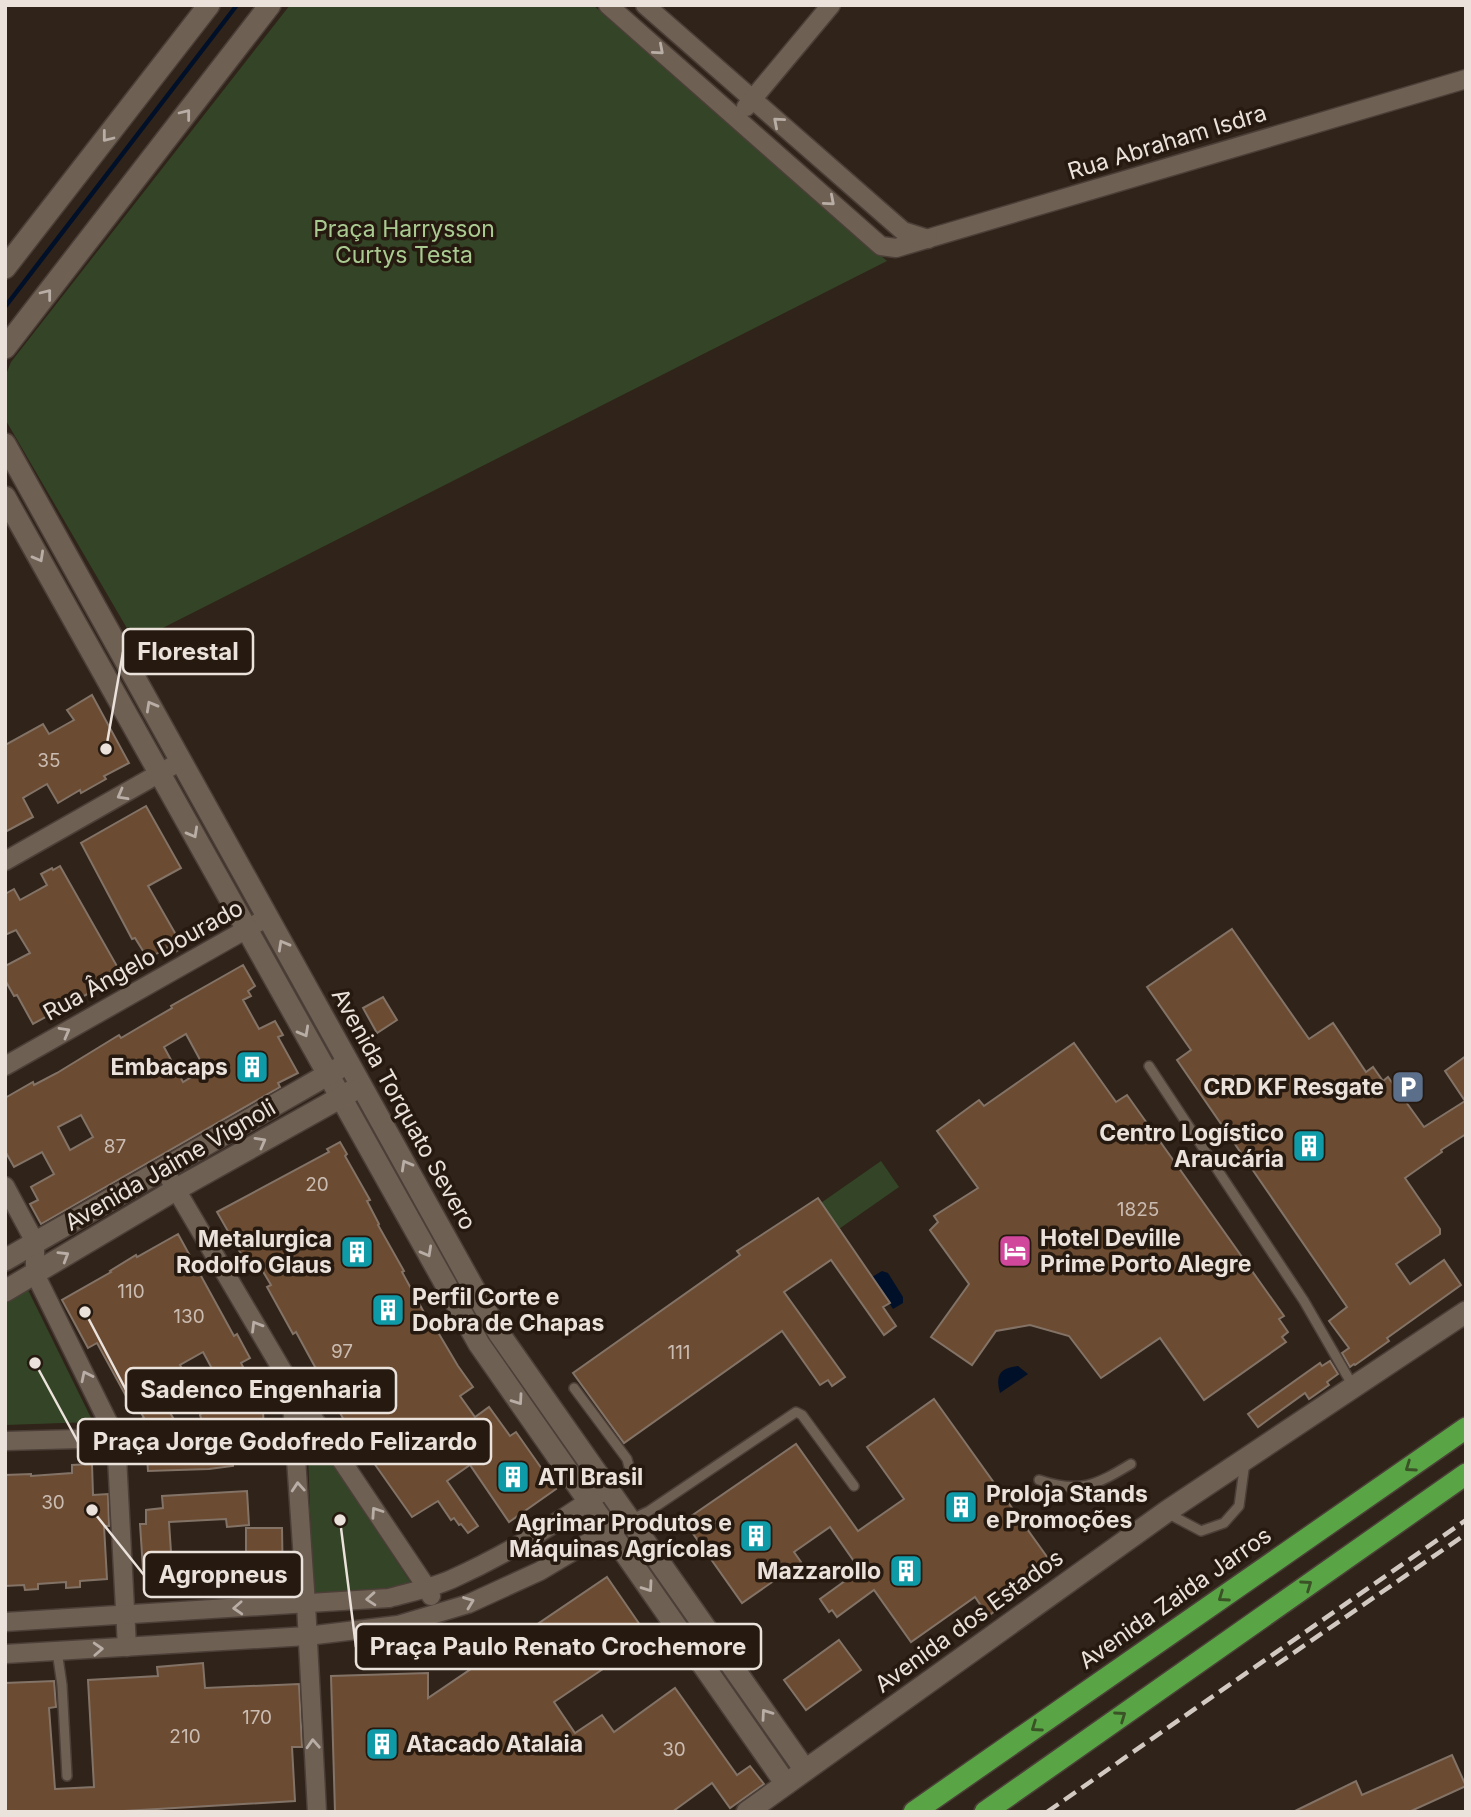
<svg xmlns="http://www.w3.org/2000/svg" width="1471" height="1817" font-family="Inter,sans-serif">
<rect width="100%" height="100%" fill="#302319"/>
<g fill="#334526">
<polygon points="290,5 593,5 887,261 135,642 5,419 5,377 11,362"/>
<polygon points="881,1161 899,1187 836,1231 818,1205"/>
<polygon points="28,1290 93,1422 5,1425 5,1303"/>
<polygon points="322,1448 415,1589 313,1598 308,1452"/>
</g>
<g fill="#011029">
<polygon points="882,1271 888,1273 903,1297 903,1303 893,1309 872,1277"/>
<path d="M1018,1366L1028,1374L1000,1393C995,1375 1000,1368 1018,1366Z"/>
</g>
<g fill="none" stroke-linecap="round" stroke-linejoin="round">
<polyline stroke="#011029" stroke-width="4.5" points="5,307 237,5"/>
</g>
<g fill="#6b4b32" stroke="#837367" stroke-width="2" fill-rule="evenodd">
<polygon points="92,695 129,763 104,776 106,779 81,793 80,790 58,803 47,784 23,798 33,817 5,832 5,745 43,724 49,734 74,720 67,710"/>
<polygon points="146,806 181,868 148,886 183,947 172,954 168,947 148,959 135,938 132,939 81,843"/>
<polygon points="60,866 122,975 33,1024 17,995 14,996 5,980 5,966 30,953 16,930 5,935 5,894 14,889 20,900 47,885 41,874 52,868 53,870"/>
<polygon points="1232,929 1309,1039 1333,1023 1366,1072 1373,1067 1383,1081 1388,1077 1424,1127 1465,1101 1445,1071 1466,1056 1466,1134 1441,1150 1442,1152 1405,1178 1440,1229 1440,1234 1396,1264 1410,1284 1444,1260 1461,1285 1387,1338 1389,1341 1355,1365 1354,1364 1350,1367 1342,1353 1349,1348 1329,1321 1347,1307 1177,1060 1191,1050 1147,987"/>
<path d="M243,965L255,986L248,991L251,996L243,1000L259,1029L275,1021L283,1035L278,1037L298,1073L278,1083L280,1087L41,1224L30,1204L38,1200L31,1187L54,1174L42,1152L14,1167L5,1151V1098L33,1082L34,1085L57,1073L119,1035L121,1038L172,1008L171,1006ZM186,1034L205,1069L183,1082L164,1047ZM81,1115L93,1137L70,1150L58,1127Z"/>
<polygon points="383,997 397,1020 377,1033 363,1008"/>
<polygon points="1074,1043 1116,1102 1127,1095 1284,1316 1279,1319 1288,1332 1282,1337 1286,1342 1204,1400 1160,1338 1101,1378 1069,1336 1030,1325 996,1331 972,1365 931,1337 969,1284 930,1230 938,1222 934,1216 978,1188 937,1131 979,1100 984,1106"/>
<polygon points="340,1142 347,1154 345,1156 370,1200 367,1201 379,1224 378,1225 404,1271 402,1272 427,1318 429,1317 458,1366 473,1387 460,1396 475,1417 489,1407 510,1436 516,1432 556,1489 509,1522 470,1465 447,1481 478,1526 468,1533 461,1524 459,1525 454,1518 451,1520 438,1501 412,1517 345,1422 296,1332 293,1334 267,1287 271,1285 258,1263 253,1266 249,1259 245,1261 217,1212 329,1152 327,1149"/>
<polygon points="818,1198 890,1303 883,1307 896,1326 884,1335 831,1260 784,1292 845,1377 832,1386 828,1380 820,1385 782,1331 624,1443 573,1373 740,1255 737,1251"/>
<path d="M178,1234L234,1336L237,1334L250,1358L241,1363L253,1387L256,1385L266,1403L264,1404L267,1410L263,1411L265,1448L232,1452L233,1466L209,1469L148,1471L147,1457L161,1456L144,1428L146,1427L141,1419L144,1418L130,1393L126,1396L97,1343L88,1348L62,1300L111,1272L110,1271L136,1255L137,1257ZM203,1352L216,1376L192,1388L180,1365ZM192,1388L201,1414L200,1415L205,1430L183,1435L165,1404Z"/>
<polygon points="1330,1361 1338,1374 1327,1382 1329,1385 1309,1399 1305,1393 1258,1427 1248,1414 1320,1363 1322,1366"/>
<polygon points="934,1399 1055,1568 988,1616 975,1597 911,1642 874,1590 837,1617 832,1610 829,1612 820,1599 860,1570 830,1527 794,1552 801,1562 742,1603 684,1521 796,1444 858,1531 904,1499 867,1447"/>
<polygon points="92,1464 93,1495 108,1494 109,1526 104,1526 107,1579 80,1581 80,1587 66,1588 66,1582 38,1584 38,1589 25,1590 24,1585 5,1586 5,1475 31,1474 31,1476 72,1473 72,1465"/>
<polygon points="247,1491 249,1525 227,1527 226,1519 169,1522 172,1567 143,1569 140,1524 146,1524 146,1510 163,1508 162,1496"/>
<polygon points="246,1528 282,1528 283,1591 246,1591"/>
<polygon points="607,1577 649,1638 554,1702 575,1733 602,1715 614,1732 675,1688 737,1775 750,1766 764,1784 730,1808 712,1783 672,1812 335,1812 331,1676 428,1673 428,1698"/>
<polygon points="839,1640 861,1670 806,1710 784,1680"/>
<polygon points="203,1663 205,1688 299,1684 302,1747 292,1747 295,1801 106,1812 5,1812 5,1683 54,1681 56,1707 49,1708 55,1789 94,1787 88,1680 158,1676 157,1667"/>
<polygon points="1452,1755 1466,1786 1409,1812 1293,1812 1356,1781 1362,1795"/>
</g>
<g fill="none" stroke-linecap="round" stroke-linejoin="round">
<defs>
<g id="service">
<polyline points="1149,1066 1304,1301 1353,1386"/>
<polyline points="574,1388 627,1459 630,1470 622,1480 608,1488"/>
<path d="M1039,1480C1080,1494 1096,1485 1131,1464"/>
<polyline points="1167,1513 1201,1531 1224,1523 1239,1506 1245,1462"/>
<polyline points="630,1520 649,1511 796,1412 802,1415 854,1486"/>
<polyline points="57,1651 62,1685 67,1776"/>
</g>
<g id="minor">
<polyline points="608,5 881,246 896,248 1466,79"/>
<polyline points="645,5 903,231 928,239"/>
<polyline points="746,107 831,5"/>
<polyline points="5,861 181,761"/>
<polyline points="5,1066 268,917"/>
<polyline points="164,1169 291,1385 427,1588 431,1596"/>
<polyline points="5,1186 35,1242 35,1274 116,1438 127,1647"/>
<polyline points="291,1386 306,1604 317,1812"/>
<polyline points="5,1441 116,1438"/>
<path d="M5,1622L389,1598C411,1592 432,1588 452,1579C503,1556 553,1526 599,1494"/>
<polyline points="5,1654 307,1636 398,1625 468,1604 540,1571 609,1530 630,1520"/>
</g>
<g id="tertiary">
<polyline points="5,268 209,5"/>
<polyline points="5,348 270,5"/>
<polyline points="5,444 498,1332 805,1770"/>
<polyline points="5,497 479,1344 786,1784"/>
<polyline points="5,1260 341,1067"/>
<polyline points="5,1291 175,1190 352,1091"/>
<polyline points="747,1812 1166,1512 1466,1312"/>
</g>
<g id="motorway">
<polyline points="914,1812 1466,1428"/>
<polyline points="985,1812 1466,1474"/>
</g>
</defs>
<use href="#service" stroke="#4b3f38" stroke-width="12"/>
<use href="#minor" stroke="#4b3f38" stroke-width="21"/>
<use href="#tertiary" stroke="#4b3f38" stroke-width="24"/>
<use href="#motorway" stroke="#4b3f38" stroke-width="24"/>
<use href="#service" stroke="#6f6054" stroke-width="9"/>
<use href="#minor" stroke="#6f6054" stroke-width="18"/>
<use href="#tertiary" stroke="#6f6054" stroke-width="21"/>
<use href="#motorway" stroke="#59a546" stroke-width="21"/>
<g stroke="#d2c9c2" stroke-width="4.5" stroke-dasharray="14 7" stroke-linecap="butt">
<polyline points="1276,1665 1466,1534"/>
<polyline points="1047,1812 1466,1520"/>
</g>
</g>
<defs><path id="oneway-chevron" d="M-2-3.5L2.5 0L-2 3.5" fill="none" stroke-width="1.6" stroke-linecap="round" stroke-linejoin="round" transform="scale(1.75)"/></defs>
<g stroke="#b9aea6">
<use href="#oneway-chevron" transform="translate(659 50) rotate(41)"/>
<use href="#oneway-chevron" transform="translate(186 114) rotate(-52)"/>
<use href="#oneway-chevron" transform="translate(778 122) rotate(-139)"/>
<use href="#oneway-chevron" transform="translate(107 137) rotate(128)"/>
<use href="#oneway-chevron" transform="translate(830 201) rotate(41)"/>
<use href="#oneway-chevron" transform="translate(47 294) rotate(-52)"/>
<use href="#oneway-chevron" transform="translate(39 557) rotate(61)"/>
<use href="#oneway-chevron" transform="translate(151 706) rotate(-119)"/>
<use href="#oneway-chevron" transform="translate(122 795) rotate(151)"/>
<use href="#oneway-chevron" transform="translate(193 833) rotate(61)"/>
<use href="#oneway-chevron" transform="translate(283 945) rotate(-119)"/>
<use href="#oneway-chevron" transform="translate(65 1032) rotate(-29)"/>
<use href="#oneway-chevron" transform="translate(304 1032) rotate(61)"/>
<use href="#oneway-chevron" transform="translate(261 1142) rotate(-29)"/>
<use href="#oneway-chevron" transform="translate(406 1165) rotate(-119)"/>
<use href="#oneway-chevron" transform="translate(427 1252) rotate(61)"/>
<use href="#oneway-chevron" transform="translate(64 1256) rotate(-31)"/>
<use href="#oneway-chevron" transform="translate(256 1326) rotate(-121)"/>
<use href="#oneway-chevron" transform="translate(86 1376) rotate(-116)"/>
<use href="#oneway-chevron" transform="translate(518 1400) rotate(55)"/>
<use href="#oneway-chevron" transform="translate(298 1487) rotate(-94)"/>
<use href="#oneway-chevron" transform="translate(376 1512) rotate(-124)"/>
<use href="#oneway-chevron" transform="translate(648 1587) rotate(55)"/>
<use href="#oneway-chevron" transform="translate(371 1599) rotate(176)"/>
<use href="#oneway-chevron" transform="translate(469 1602) rotate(-21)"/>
<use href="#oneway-chevron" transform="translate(238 1608) rotate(177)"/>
<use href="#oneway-chevron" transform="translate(98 1649) rotate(-3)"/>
<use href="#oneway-chevron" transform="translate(766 1714) rotate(-125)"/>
<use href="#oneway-chevron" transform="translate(313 1744) rotate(-93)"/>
</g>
<g stroke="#3a5226">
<use href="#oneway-chevron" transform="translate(1410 1467) rotate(145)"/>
<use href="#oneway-chevron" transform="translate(1307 1585) rotate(-35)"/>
<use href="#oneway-chevron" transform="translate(1223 1597) rotate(145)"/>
<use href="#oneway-chevron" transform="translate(1121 1716) rotate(-35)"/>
<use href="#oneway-chevron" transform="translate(1036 1727) rotate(145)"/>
</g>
<defs>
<symbol id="building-square" viewBox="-11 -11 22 22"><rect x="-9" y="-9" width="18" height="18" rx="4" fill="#0f9aa8" stroke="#261a10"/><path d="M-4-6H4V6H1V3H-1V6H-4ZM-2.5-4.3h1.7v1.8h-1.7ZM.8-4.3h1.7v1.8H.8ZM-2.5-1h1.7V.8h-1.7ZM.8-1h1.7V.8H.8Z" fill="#fff"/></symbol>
<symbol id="parking-square" viewBox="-11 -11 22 22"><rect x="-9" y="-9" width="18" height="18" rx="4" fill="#5c6f8a" stroke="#261a10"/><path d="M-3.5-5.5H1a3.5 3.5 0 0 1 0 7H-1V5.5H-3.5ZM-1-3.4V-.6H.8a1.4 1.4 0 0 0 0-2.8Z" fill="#fff"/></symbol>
<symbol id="hotel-square" viewBox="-11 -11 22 22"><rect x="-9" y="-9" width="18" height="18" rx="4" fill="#d1479c" stroke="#261a10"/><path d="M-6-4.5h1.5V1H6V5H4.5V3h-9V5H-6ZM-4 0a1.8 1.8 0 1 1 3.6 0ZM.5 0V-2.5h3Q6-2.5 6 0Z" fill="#fff"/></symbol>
</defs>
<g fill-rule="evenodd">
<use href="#building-square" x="233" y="1048" width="38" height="38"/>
<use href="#parking-square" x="1389" y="1068" width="38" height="38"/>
<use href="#building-square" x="1290" y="1127" width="38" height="38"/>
<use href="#hotel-square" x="996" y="1232" width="38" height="38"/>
<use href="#building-square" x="338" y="1233" width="38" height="38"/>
<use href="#building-square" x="369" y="1291" width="38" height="38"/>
<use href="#building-square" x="494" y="1458" width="38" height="38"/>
<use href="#building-square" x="942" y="1488" width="38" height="38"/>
<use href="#building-square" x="737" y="1517" width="38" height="38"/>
<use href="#building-square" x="887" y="1552" width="38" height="38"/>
<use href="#building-square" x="363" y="1725" width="38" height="38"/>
</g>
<g text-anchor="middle" stroke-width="7" stroke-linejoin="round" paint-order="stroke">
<g font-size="19" fill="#cbbcb2">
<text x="49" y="767">35</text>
<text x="115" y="1153">87</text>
<text x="317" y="1191">20</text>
<text x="1138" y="1216">1825</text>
<text x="131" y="1298">110</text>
<text x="189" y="1323">130</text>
<text x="342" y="1358">97</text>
<text x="679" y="1359">111</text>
<text x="53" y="1509">30</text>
<text x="257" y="1724">170</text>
<text x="185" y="1743">210</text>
<text x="674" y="1756">30</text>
</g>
<g font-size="23" fill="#ebe2dc" stroke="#261a10">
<text transform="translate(1167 142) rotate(-17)" y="8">Rua Abraham Isdra</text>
<text transform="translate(143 960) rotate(-29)" y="8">Rua Ângelo Dourado</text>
<text transform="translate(404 1109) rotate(61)" y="8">Avenida Torquato Severo</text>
<text transform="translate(170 1165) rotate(-30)" y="8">Avenida Jaime Vignoli</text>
<text transform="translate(1175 1598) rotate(-35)" y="8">Avenida Zaida Jarros</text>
<text transform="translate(969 1621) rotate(-36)" y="8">Avenida dos Estados</text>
</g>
<g font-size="23" fill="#a9cb91" stroke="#261a10">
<text x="404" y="237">Praça Harrysson<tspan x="404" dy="26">Curtys Testa</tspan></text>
</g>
<g font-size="23" font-weight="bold" fill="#ebe2dc" stroke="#261a10" text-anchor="end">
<text x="228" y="1075">Embacaps</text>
<text x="1384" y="1095">CRD KF Resgate</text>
<text x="1284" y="1141">Centro Logístico<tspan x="1284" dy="26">Araucária</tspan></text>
<text x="1040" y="1246" text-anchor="start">Hotel Deville<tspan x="1040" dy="26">Prime Porto Alegre</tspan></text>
<text x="332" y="1247">Metalurgica<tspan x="332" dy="26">Rodolfo Glaus</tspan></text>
<text x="412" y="1305" text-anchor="start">Perfil Corte e<tspan x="412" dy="26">Dobra de Chapas</tspan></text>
<text x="538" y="1485" text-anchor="start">ATI Brasil</text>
<text x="986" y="1502" text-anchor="start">Proloja Stands<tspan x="986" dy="26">e Promoções</tspan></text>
<text x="732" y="1531">Agrimar Produtos e<tspan x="732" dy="26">Máquinas Agrícolas</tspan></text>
<text x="881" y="1579">Mazzarollo</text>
<text x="406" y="1752" text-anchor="start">Atacado Atalaia</text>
</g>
</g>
<path fill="none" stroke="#ebe2dc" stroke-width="2.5" d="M106 749L123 652M85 1312L126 1390M35 1363L78 1442M92 1510L144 1575M340 1520L356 1647"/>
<g fill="#ebe2dc" stroke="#261a10" stroke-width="2.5">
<circle cx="106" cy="749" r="7"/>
<circle cx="85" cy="1312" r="7"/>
<circle cx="35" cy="1363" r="7"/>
<circle cx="92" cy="1510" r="7"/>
<circle cx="340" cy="1520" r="7"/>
</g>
<g fill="#261a10" stroke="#ebe2dc" stroke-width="2.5">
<rect x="123" y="629" width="130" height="45" rx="7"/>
<rect x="126" y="1368" width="270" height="45" rx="7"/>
<rect x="78" y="1419" width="413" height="45" rx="7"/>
<rect x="144" y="1552" width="158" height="45" rx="7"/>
<rect x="356" y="1624" width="405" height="45" rx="7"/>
</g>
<g font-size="24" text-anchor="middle" font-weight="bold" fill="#ebe2dc">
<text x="188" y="660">Florestal</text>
<text x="261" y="1398">Sadenco Engenharia</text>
<text x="285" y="1450">Praça Jorge Godofredo Felizardo</text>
<text x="223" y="1583">Agropneus</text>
<text x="558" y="1655">Praça Paulo Renato Crochemore</text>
</g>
<rect width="1471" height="1817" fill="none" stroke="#ebe2dc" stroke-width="14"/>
</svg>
